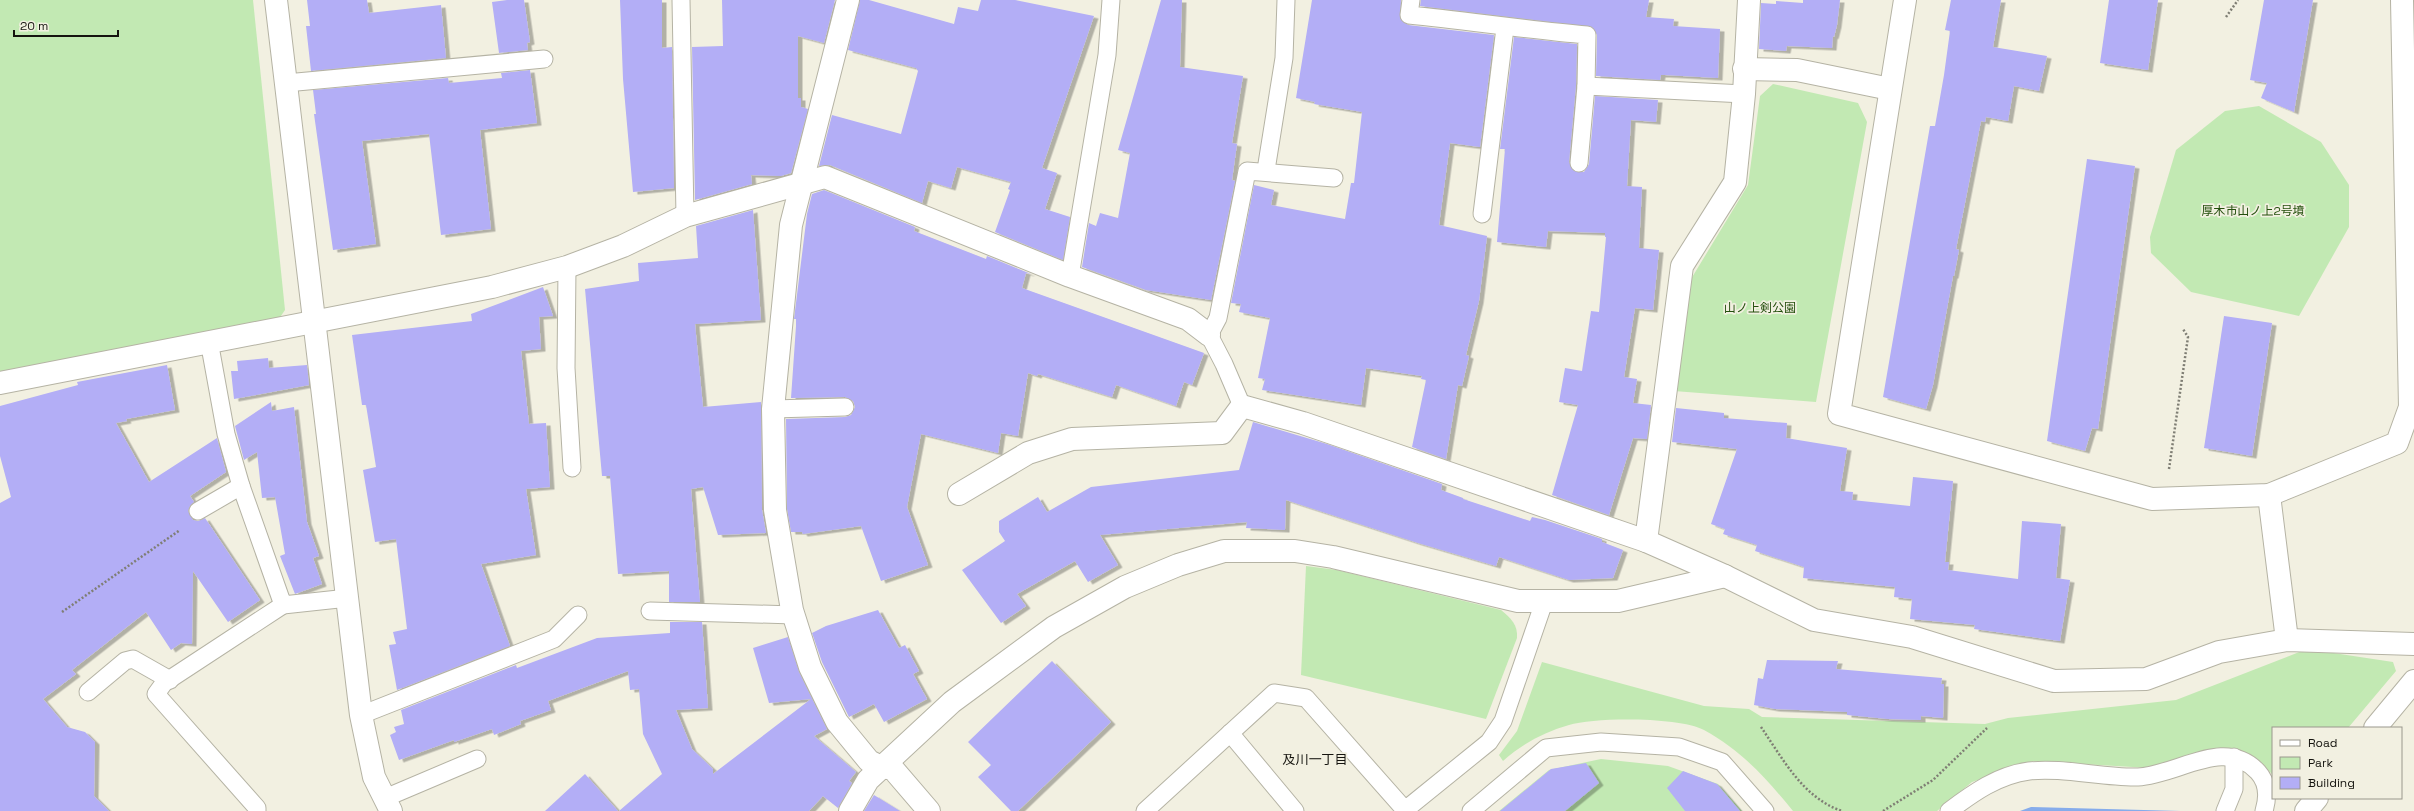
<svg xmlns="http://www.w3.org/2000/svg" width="2414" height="811" font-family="'Space Grotesk','Noto Sans JP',sans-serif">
<defs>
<filter id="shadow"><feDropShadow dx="4.5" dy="2.5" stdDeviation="0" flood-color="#0004"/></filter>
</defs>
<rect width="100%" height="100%" fill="#f2f0e1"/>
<g fill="#c2e9b3">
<polygon points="0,0 253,0 285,310 276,323 0,374"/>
<polygon points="1773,84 1858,103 1867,122 1816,402 1674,391 1691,279 1748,185 1760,96"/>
<polygon points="2259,106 2321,142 2349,185 2349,227 2299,316 2191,292 2151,253 2150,237 2176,150 2225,111"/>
<path d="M1306,566L1337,570L1501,610C1511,618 1518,625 1517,638L1486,719L1301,675Z"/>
<path d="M2307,649L2393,662L2396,671L2348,728H2273V775L2258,760L2237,750L2149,768L2033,761L1972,782L1937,811H1793C1766,778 1742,751 1704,730C1680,717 1595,717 1569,725C1544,732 1522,744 1503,761L1499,755L1517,731L1542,662L1704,706L1749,709L1762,717L1985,724L2008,718L2176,700Z"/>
<polygon points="1601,759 1668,766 1718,784 1742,811 1499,811 1549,770"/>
</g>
<polygon fill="#86aceb" points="2031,807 2181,811 2020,811"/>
<g fill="#b3aef6" filter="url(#shadow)">
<polygon points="307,0 367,0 369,13 441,5 446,58 311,71 306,26 310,26"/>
<polygon points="507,0 524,0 530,42 527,43 528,50 499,53 492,2"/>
<polygon points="620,0 662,0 662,48 672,47 674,188 633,192 623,79"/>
<polygon points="722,0 835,0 824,43 798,36 798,98 801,98 801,107 808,109 791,173 781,176 751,175 752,184 695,200 692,47 723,46"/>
<polygon points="860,0 869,0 954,24 958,7 978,11 981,0 1015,0 1094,16 1042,168 1057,173 1045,209 1070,217 1063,260 995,232 1010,190 1008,189 1011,182 957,167 951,188 928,181 922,203 830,165 819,166 832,115 901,134 918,71 916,68 848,50"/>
<polygon points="1161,0 1182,0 1180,67 1243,76 1232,143 1237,144 1232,180 1235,181 1211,300 1146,290 1082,267 1089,223 1096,226 1100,213 1118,218 1130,153 1118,150"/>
<polygon points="1312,0 1401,0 1400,19 1408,25 1494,35 1480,147 1450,143 1439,225 1487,236 1479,301 1466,355 1469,356 1462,386 1458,385 1446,459 1412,447 1426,380 1421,379 1422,376 1366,368 1361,405 1262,390 1265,379 1258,378 1270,318 1239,312 1241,304 1231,303 1254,185 1274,190 1271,205 1345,219 1351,183 1354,183 1362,112 1314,104 1315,102 1296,98"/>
<polygon points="1421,0 1649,0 1646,17 1674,19 1673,26 1720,29 1718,78 1665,75 1661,75 1660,80 1596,76 1597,35 1592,27 1420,6"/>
<polygon points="1803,0 1840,0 1837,25 1834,37 1833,36 1832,48 1787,46 1786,51 1759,49 1761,3 1776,4 1776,1 1803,3"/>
<polygon points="1951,0 2001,0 1993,47 2047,56 2039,91 2014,86 2008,121 1986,117 1985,122 1981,121 1956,249 1959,250 1954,276 1953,276 1933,385 1926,409 1883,397 1930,126 1935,126 1944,75 1950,31 1945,30"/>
<polygon points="2109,0 2158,0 2148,70 2100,63"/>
<polygon points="2264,0 2313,0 2294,112 2261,98 2267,83 2250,80"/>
<polygon points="1514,37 1577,44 1576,85 1569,162 1574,171 1584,172 1589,164 1595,96 1658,100 1656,122 1631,120 1627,186 1642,187 1639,248 1659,250 1653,310 1635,308 1624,377 1637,379 1633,403 1651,405 1647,439 1633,438 1609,515 1552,495 1578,405 1559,402 1565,368 1582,371 1591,311 1599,312 1606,237 1605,237 1605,233 1548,231 1546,247 1497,242 1505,149 1500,149"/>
<polygon points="530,70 537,123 480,130 491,229 441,235 429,134 362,141 376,244 333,250 314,114 316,114 313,90 448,78 449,83 502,78 501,73"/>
<polygon points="2087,159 2135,166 2098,429 2092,428 2085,451 2047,441"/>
<polygon points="824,190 915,227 914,231 986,259 987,256 1031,274 1026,273 1022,288 1204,353 1192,385 1184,382 1176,406 1116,385 1112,397 1038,374 1037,376 1028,373 1018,436 1001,433 998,453 921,434 907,507 928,565 881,581 861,526 803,534 802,532 791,532 787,509 786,419 845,417 851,415 855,407 853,401 845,397 791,398 796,326 796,319 794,319 807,214 812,194"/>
<polygon points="753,210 761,320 695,324 703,407 761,402 762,510 766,533 718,535 703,487 691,489 700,602 669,602 669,571 618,574 610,476 602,476 585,289 639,281 638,263 698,258 696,226"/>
<polygon points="543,287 553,316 539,317 541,349 521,351 529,424 546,423 550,487 526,489 536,555 481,564 510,646 397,690 389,645 396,644 393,632 407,629 396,539 375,542 363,470 376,467 366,405 362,405 352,335 472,321 471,314"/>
<polygon points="2224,316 2272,323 2252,456 2204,448"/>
<polygon points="268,358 269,368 307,365 309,385 234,399 231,371 238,371 237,361"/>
<polygon points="167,365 175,410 126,419 127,421 116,423 149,482 217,438 226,472 190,496 194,502 190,506 188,511 193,520 198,521 205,518 260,600 228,622 193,571 192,644 181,643 171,650 146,612 72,670 76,674 43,699 67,727 85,732 95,742 94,796 109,811 0,811 0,503 11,497 0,456 0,406 78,385 77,382"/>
<polygon points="271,402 272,411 294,407 307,522 319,556 313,558 322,584 295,594 280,556 285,554 275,497 262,498 257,452 244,460 235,426"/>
<polygon points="1676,408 1724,413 1724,418 1787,423 1786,438 1847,448 1840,491 1853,492 1852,500 1910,506 1913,477 1953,481 1945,562 1949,562 1948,570 2018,579 2022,521 2061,524 2056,578 2070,580 2060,641 1974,629 1975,625 1910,619 1912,599 1894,597 1895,587 1803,578 1804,567 1755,551 1757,545 1723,534 1725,529 1711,524 1737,449 1672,442"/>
<polygon points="1253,422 1327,444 1442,484 1441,490 1463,498 1463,499 1530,521 1532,517 1545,520 1602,539 1602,542 1623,550 1613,578 1569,580 1499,557 1496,566 1418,543 1286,500 1285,530 1246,528 1247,522 1100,535 1118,565 1088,582 1075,561 1017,594 1026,606 1001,623 962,570 1005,541 999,532 999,521 1038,497 1047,512 1091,487 1239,470"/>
<polygon points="878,610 899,648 905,645 919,671 913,674 927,699 884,722 874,704 849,717 848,715 822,662 812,633 826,626"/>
<polygon points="670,622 702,622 708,708 676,710 692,749 713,769 713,774 811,699 769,703 753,648 788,637 799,672 827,729 814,736 856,772 849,781 852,783 838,808 823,796 809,811 619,811 662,774 643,734 639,689 630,690 628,671 548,701 551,710 520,721 521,724 494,735 492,729 454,742 454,740 399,760 390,735 396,732 394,727 404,724 401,710 516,665 517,668 597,638 670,633"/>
<polygon points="1767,660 1838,661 1836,669 1942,678 1941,684 1944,684 1943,718 1921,716 1921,720 1888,719 1847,715 1847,712 1775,709 1754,705 1758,678 1763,679"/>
<polygon points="1052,661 1111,722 1018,811 1011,811 978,777 991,765 968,742"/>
<polygon points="1586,763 1599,783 1565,811 1500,811 1551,769"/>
<polygon points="1683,771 1717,784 1740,811 1685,811 1667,788"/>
<polygon points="585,774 618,811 545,811"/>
<polygon points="874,795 900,811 864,811"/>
</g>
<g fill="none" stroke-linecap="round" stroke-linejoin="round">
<defs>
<g id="lane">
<polyline points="681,0 685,216"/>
<path d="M1411,0L1409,15C1469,21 1528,30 1587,35L1586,86L1579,163"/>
<polyline points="286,83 544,59"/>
<polyline points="1586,86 1744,94"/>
<polyline points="1266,170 1284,58 1286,0"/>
<polyline points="1482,214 1505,28"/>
<polyline points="567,267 566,368 572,468"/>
<polyline points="1070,276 1107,55 1111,0"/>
<polyline points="209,341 226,434 241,486 283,605 348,598"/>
<polyline points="1242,406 1224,364 1209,335 1218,318 1247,171 1334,178"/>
<polyline points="773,409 845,407"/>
<polyline points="198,511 241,486"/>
<polyline points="650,611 794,615"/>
<polyline points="88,692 125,661 133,659 170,680"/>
<polyline points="361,715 554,639 578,615"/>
<polyline points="1230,733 1295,811"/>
<polyline points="385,798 477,759"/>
<polyline points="257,811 257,808 156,694 164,683 283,605"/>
<polyline points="1145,811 1274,693 1306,698 1405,810 1489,742 1503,721 1544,602"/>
<polyline points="1471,811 1546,748 1601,742 1679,747 1722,762 1765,811"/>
<path d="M1949,811C1973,793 1998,775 2029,771C2062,767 2104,778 2138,777C2178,775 2225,736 2258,772C2268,783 2268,798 2264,811"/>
<polyline points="2225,811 2234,789 2234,757"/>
</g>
<g id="street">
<polyline points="848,0 791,225 773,409 775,510 792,610 810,667 837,722 869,761 881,767 893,769 929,811"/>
<polyline points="1744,69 1797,70 1890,89"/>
<polyline points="0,383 492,287 567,267 623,246 685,216 825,177 1070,276 1188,319 1209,335"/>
<polyline points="959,494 1028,453 1072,439 1222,433 1242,406 1303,423 1646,541 1725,576 1814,620 1912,637 2054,681 2146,679 2219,652 2287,640 2414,644"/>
<polyline points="2269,495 2287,640"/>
<polyline points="1646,541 1682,266 1735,182 1744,94 1749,0"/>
<polyline points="2375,728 2414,681"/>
<polyline points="850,811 868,780 952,702 1054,627 1125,587 1178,565 1224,551 1295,551 1333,557 1518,601 1618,601 1725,576"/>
<polyline points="2306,811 2317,798"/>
</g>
<g id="secondary">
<polyline points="276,0 361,715 374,777 391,811"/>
<polyline points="1905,0 1839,414 2152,499 2269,495 2397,443 2410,407 2402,0"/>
</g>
</defs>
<use href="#lane" stroke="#b5b3a4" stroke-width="19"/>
<use href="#street" stroke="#b5b3a4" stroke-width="24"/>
<use href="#secondary" stroke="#b5b3a4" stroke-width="24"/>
<g stroke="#7f7e74" stroke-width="2.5" stroke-dasharray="2 2" stroke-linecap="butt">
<polyline points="2226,17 2238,0"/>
<polyline points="2169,469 2188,337 2183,329"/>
<polyline points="62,612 180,530"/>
<path d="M1761,727C1783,759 1803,798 1842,811"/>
<polyline points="1883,811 1933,780 1987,728"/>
</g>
<use href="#lane" stroke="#fff" stroke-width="17"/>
<use href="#street" stroke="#fff" stroke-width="22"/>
<use href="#secondary" stroke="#fff" stroke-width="22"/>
</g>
<g text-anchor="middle" stroke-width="3.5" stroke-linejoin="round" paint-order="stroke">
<g font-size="12" fill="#244f0d" stroke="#f2f0e1">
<text x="2253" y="215">厚木市山ノ上2号墳</text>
<text x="1760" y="312">山ノ上剣公園</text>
</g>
<g font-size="13" fill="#15140f" stroke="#f2f0e1">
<text x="1315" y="764">及川一丁目</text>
</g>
</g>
<rect x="2272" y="727" width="130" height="72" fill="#f2f0e1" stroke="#9a988d"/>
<rect x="2280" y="740" width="20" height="6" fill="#ffffff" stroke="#9a988d"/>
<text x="2308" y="747" font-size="12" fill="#15140f">Road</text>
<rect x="2280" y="757" width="20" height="12" fill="#c2e9b3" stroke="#9a988d"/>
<text x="2308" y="767" font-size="12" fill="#15140f">Park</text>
<rect x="2280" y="777" width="20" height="12" fill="#b3aef6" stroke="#9a988d"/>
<text x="2308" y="787" font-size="12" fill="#15140f">Building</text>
<path d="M14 30v6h104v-6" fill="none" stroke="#15140f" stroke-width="2"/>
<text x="20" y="30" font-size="12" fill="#15140f" stroke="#f2f0e1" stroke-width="3" paint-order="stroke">20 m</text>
</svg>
